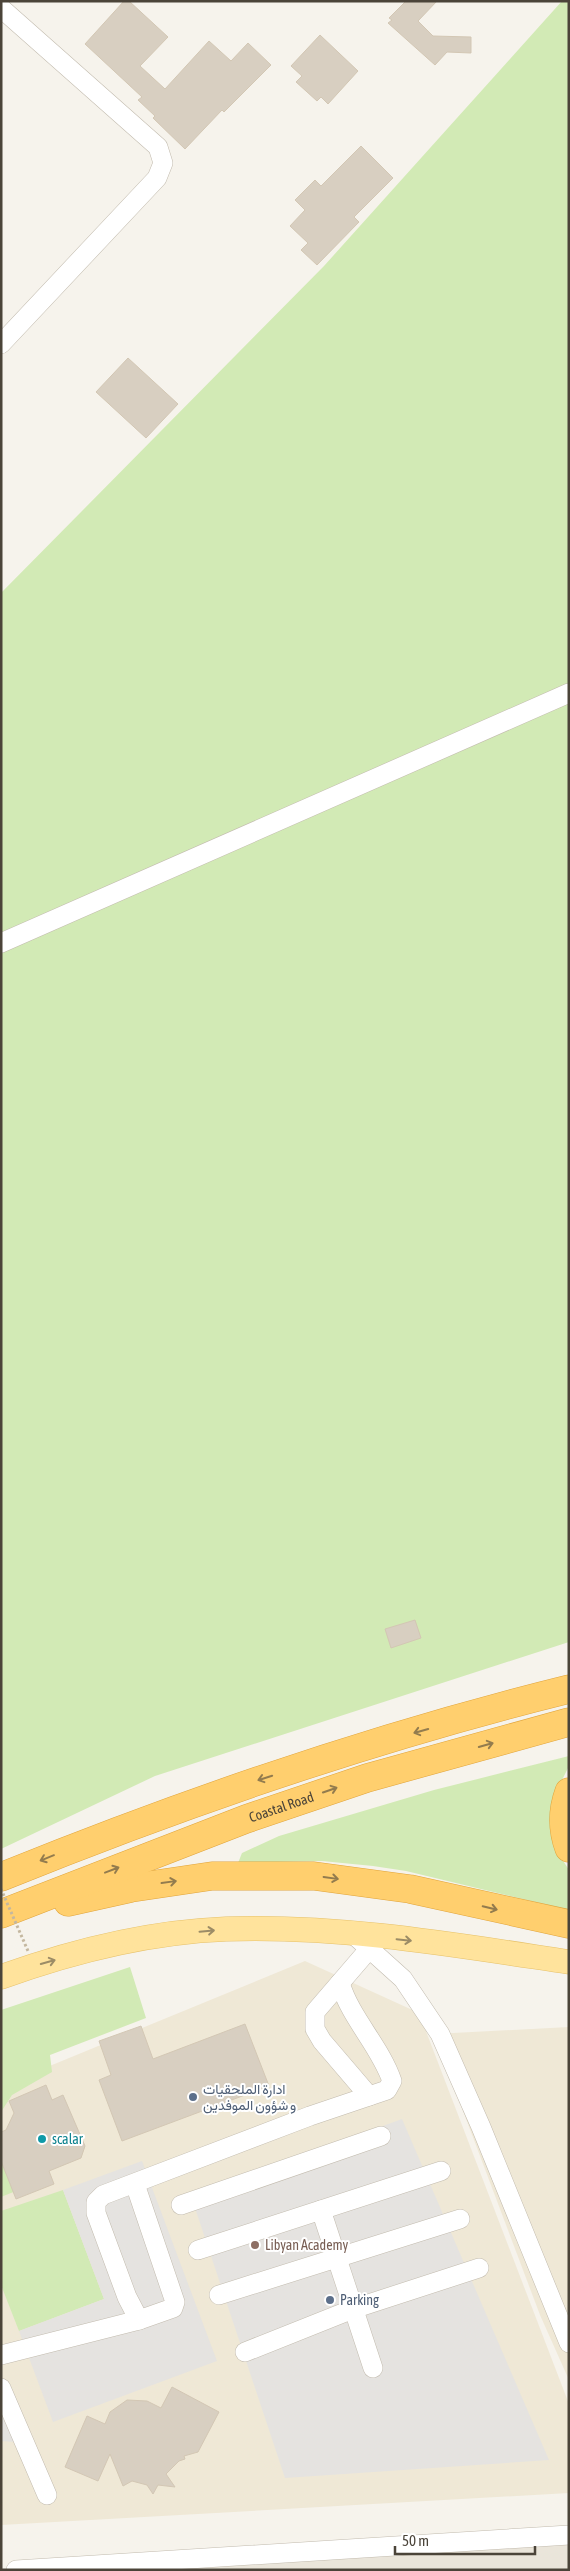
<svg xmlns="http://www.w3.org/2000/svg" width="570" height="2571" font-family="'Asap Condensed',Vazirmatn,sans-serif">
<rect width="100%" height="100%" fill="#f6f3ec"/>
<polygon fill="#eae5da" points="569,2542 569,2570 133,2570"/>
<g fill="#efe8d6">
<polygon points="305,1961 419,2013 569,2404 569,2493 1,2525 1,2086"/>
<polygon points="569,2027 569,2380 540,2315 434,2034"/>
</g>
<g fill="#d2eab5">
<polygon points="562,1 569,1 569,1642 155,1776 1,1849 1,593 324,266"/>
<polygon points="569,1756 569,1766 554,1796 562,1859 569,1870 569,1910 406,1871 373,1866 322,1861 238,1863 242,1853 279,1836 434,1790"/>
<polygon points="130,1967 146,2018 50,2055 52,2072 12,2095 1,2112 1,2010"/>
<polygon points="1,2154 16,2191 1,2197"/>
<polygon points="63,2190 104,2299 19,2331 1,2285 1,2211"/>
</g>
<g fill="#e5e3e0">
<polygon points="402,2119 549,2460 285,2478 191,2196"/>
<polygon points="142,2161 217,2361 53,2422 19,2331 104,2299 63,2190"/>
<polygon points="1,2405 15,2442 1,2441"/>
</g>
<g fill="#d8cfc1" stroke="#d3c7b4">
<polygon points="124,1 129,1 168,37 140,66 165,89 209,41 231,61 248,43 271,65 224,112 222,110 185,149 153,118 155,116 138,100 142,97 85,44"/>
<polygon points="406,1 437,1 418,21 433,36 471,37 471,53 447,52 435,65 388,23 392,20 389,18"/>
<polygon points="320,35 358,71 328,104 321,97 317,101 296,82 302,76 291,66"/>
<polygon points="361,146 393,178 354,217 359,222 317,265 301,250 308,243 290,226 305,210 295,200 315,180 321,186"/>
<polygon points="128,358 178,404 146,438 96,392"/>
<polygon points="415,1620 421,1638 391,1648 385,1629"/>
<polygon points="245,2024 269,2086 122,2141 99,2080 111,2075 99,2041 141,2026 153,2059"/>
<polygon points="46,2085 52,2100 63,2095 85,2146 81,2158 49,2171 54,2184 16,2199 1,2161 1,2132 6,2130 14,2113 9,2101"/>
<polygon points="172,2387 219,2412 198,2452 184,2456 185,2459 179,2461 166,2474 175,2487 158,2485 153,2494 147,2485 132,2481 123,2486 110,2454 98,2481 65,2467 87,2416 105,2424 110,2412 127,2400 147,2401 161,2408"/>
</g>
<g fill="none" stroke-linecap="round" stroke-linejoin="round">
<defs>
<g id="minor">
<polyline points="1,8 158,147 163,163 157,178 1,344"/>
<polyline points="1,943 569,693"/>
<polyline points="353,1934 403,1979 440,2034 481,2127 569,2343"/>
<polyline points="369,2096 322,2041 315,2029 315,2012 370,1948"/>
<polyline points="181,2205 381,2136"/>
<polyline points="321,2210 373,2368"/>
<polyline points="198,2250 441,2171"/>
<polyline points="219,2295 460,2219"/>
<path d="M139,2320L127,2297L96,2213V2202L103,2195L310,2116L387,2090L392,2081C380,2046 351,2019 340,1983"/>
<polyline points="245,2352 353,2309 479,2268"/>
<polyline points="1,2355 139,2320 173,2308 175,2302 135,2184"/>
<polyline points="1,2388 47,2495"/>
<polyline points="16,2570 569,2535"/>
</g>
<path id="major" d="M1,1977C73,1951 150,1932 226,1929C340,1925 456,1945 569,1962"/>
<g id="highway">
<path d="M569,1792C562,1811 562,1829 569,1848"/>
<path d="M1,1877C186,1802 375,1737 569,1689"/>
<polyline points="68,1902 131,1888 212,1876 314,1876 410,1889 569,1924"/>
<path id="s1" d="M1,1914L246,1819L367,1778L569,1722"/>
</g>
</defs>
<use href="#minor" stroke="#c2bbae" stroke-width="20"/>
<use href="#major" stroke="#e6c16a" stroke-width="25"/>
<use href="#highway" stroke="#e0a43c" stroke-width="29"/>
<use href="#minor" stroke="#fff" stroke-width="19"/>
<use href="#major" stroke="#ffe39c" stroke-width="24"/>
<use href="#highway" stroke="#ffcf6e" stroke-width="28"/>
<polyline stroke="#c4b79f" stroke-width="3" stroke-dasharray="2.5 2.5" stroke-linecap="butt" points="1,1889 28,1951"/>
</g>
<defs><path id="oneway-shaft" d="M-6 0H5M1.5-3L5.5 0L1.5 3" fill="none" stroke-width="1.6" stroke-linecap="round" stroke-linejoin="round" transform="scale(1.25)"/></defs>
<g stroke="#937c4e">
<use href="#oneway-shaft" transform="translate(421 1731) rotate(164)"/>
<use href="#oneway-shaft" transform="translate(486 1745) rotate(-16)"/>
<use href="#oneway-shaft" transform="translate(265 1778) rotate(162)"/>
<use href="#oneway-shaft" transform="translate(330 1790) rotate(-19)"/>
<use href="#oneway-shaft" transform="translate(47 1858) rotate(158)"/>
<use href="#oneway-shaft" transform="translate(112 1870) rotate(-21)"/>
<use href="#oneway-shaft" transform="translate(331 1878) rotate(8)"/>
<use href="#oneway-shaft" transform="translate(169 1882) rotate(-8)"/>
<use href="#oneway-shaft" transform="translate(490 1908) rotate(13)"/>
</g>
<g stroke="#9c8c66">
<use href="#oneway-shaft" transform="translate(207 1931) rotate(-5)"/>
<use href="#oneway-shaft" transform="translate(404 1940) rotate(6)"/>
<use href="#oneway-shaft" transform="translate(48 1962) rotate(-16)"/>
</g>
<g fill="#5c6f8a" stroke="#fff" stroke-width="2">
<circle cx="193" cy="2097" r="5"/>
<circle cx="330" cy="2300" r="5"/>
</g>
<circle fill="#0f9aa8" stroke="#fff" stroke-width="2" cx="42" cy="2139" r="5"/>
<circle fill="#8d6e63" stroke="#fff" stroke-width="2" cx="255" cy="2245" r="5"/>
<g text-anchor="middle" stroke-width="4" stroke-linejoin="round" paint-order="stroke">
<g font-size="14" fill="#4b4439" stroke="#fff">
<text dy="5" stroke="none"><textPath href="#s1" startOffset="300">Coastal Road</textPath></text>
</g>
<g font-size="14" fill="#4e5e75" stroke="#fff" text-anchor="start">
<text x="203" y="2094">ادارة الملحقيات<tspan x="203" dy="16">و شؤون الموفدين</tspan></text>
<text x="340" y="2305">Parking</text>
</g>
<g font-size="14" fill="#0d838f" stroke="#fff" text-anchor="start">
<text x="52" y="2144">scalar</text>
</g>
<g font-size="14" fill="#785e54" stroke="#fff" text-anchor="start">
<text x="265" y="2250">Libyan Academy</text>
</g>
</g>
<rect width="570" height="2571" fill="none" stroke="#4b4439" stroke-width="5"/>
<path d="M395 2546v8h140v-8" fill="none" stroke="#4b4439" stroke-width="2.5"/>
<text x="402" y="2546" font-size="15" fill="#4b4439" stroke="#ffffff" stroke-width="4" paint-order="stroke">50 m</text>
</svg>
